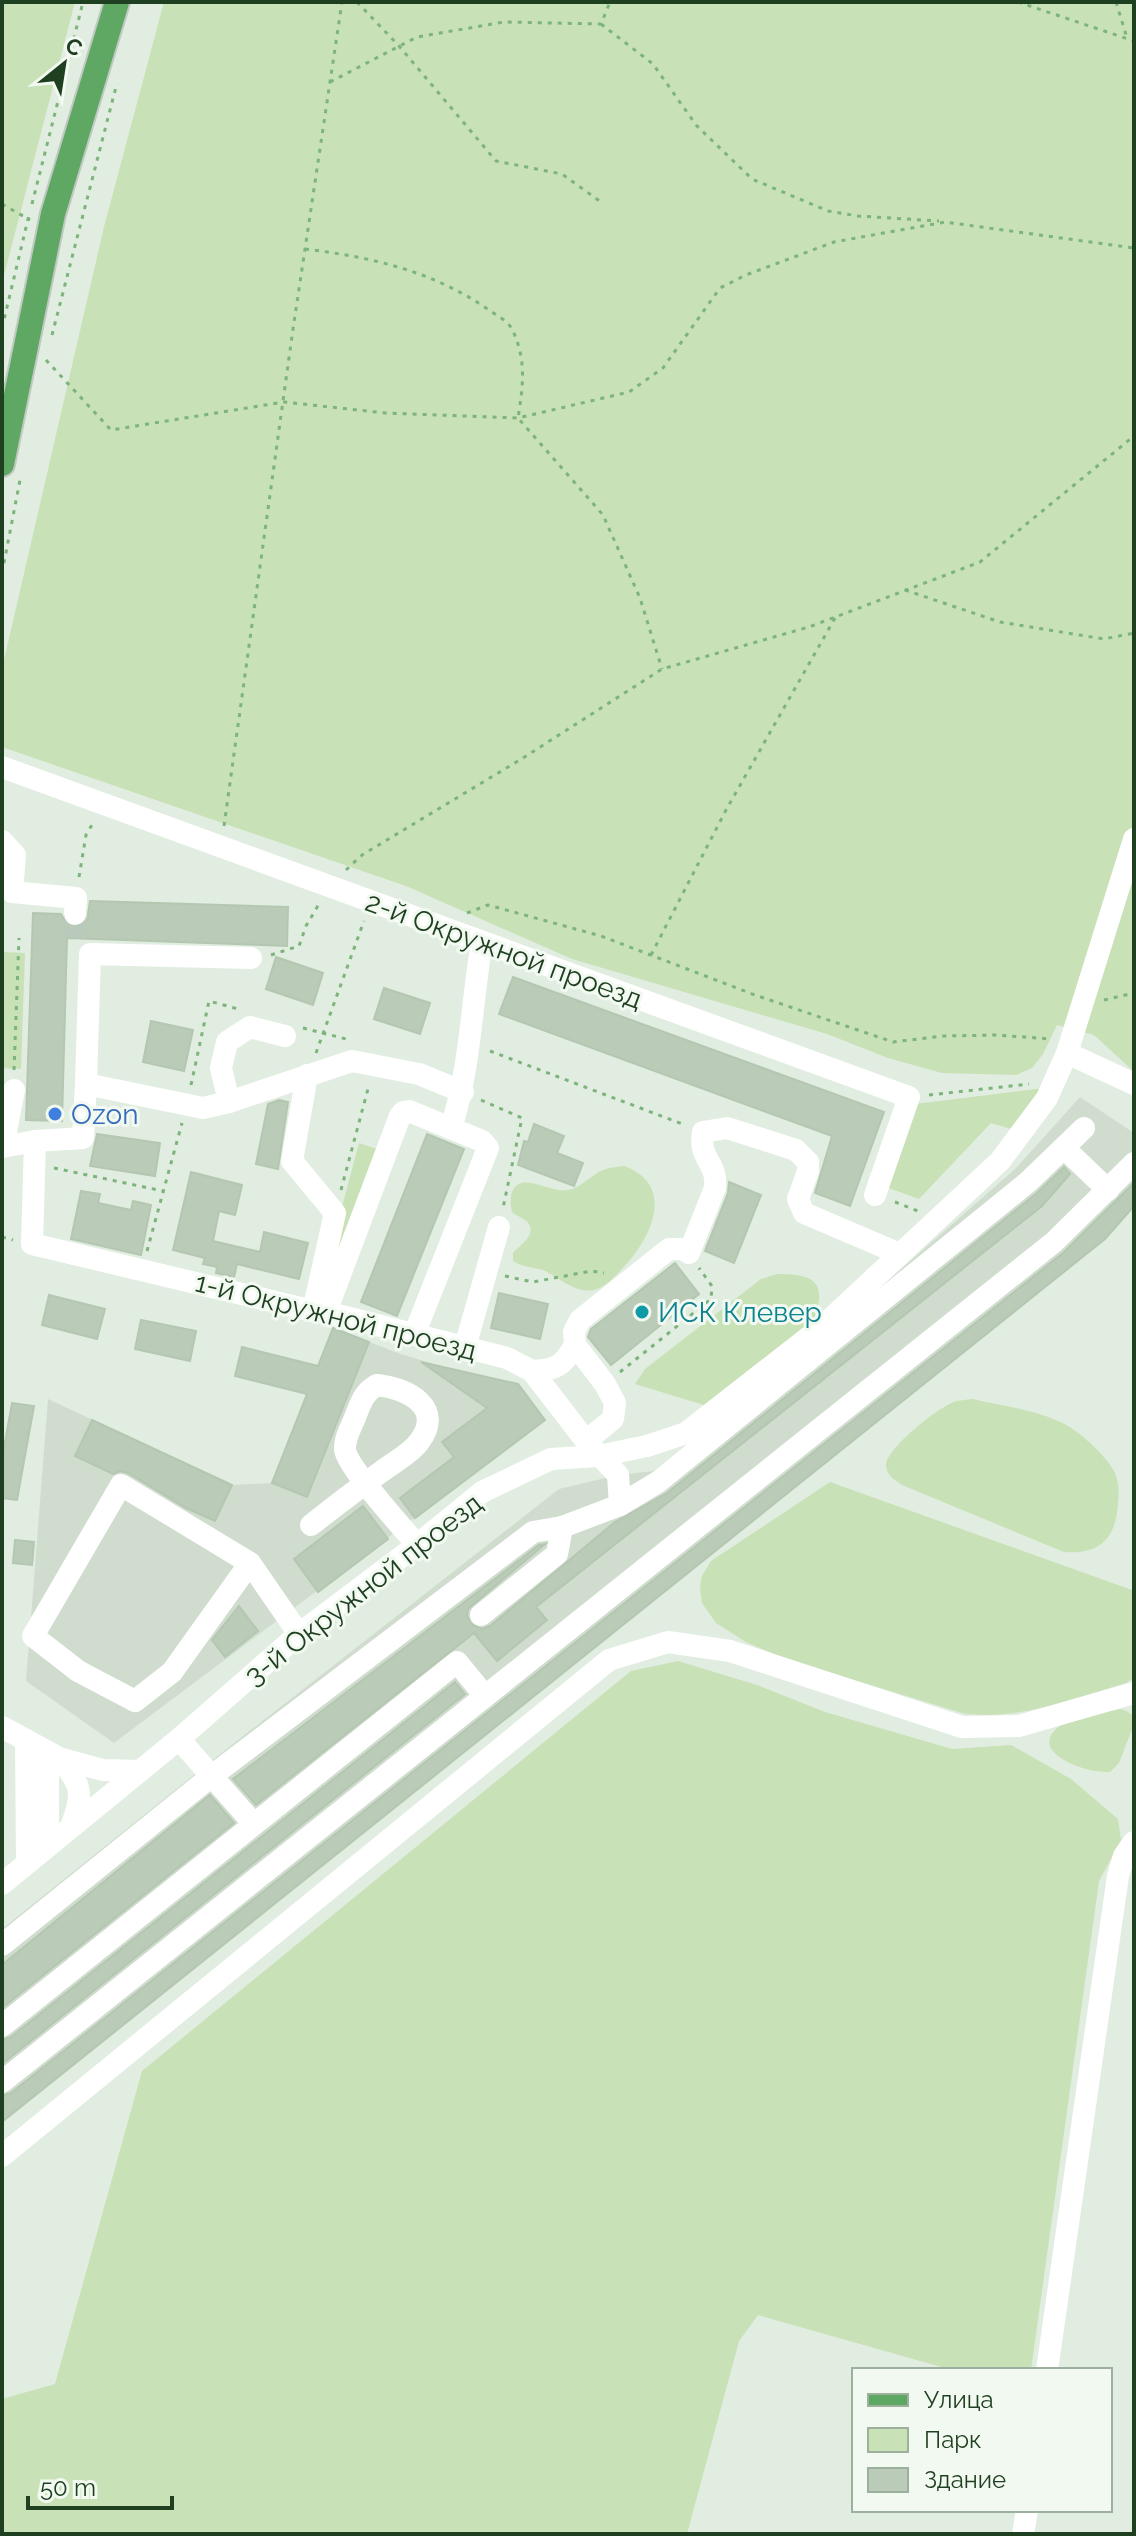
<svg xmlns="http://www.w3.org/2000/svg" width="1136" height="2536" font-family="Raleway,sans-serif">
<rect width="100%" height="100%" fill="#e1ede0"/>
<g fill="#d0ddce">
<polygon points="1080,1097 1134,1133 1134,1206 1105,1239 2,2122 2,1929 205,1766 559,1489 618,1475 654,1471 826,1335 1015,1169"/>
<polygon points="333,1328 398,1353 449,1369 545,1420 114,1743 26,1681 48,1399 232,1485 272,1483"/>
</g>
<g fill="#c8e1b6">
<polygon points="2,2 75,2 2,283"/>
<polygon points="164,2 1134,2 1134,1079 1131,1069 1094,1035 1057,1025 1043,1054 1032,1068 1016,1075 942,1073 888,1058 827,1034 572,959 406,886 2,747 2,669 104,227"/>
<polygon points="2,952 25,953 21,1069 2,1068"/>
<polygon points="1044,1088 1011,1129 991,1123 919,1199 886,1187 915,1104"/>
<polygon points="359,1143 380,1150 336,1260 328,1259"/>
<path d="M624,1166C679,1186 649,1243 619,1272C612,1279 605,1287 594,1290C575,1294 559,1277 543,1270C533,1267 522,1267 513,1261V1253C519,1246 536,1236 529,1224C527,1220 517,1216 512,1212C510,1203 509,1189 519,1184C531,1178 552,1193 568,1190C582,1188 592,1173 606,1169C612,1167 618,1167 624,1166Z"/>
<path d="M777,1274C815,1274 827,1282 814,1320L704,1405L635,1384L645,1369L761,1279Z"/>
<path d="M973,1399C1006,1407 1049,1411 1077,1432C1090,1442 1108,1459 1115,1473C1119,1483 1119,1493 1118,1503C1116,1539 1099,1555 1064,1552L902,1485C895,1480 887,1476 886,1466C885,1450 937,1408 954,1402C959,1400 967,1400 973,1399Z"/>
<path d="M830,1482L1132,1590L1134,1678L1126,1683C1073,1698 1017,1722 962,1713L786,1659L746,1642L716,1623L702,1603L700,1587L702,1576L711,1561Z"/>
<polygon points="678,1661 757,1685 825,1712 952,1749 1011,1745 1071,1779 1118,1819 1121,1840 1099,1881 1031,2370 952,2370 758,2315 739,2341 687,2534 2,2534 2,2399 55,2384 142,2071 631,1671"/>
<path d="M1121,1709C1130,1712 1134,1715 1134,1724L1119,1763L1110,1772C1088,1774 1023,1752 1061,1725C1076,1714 1104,1713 1121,1709Z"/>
</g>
<g fill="#bacbb8" stroke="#b4c7b1" stroke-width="2">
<polygon points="90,901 288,907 287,946 67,938 62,1121 26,1120 33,913 61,914 67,925 80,927 87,921"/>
<polygon points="276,957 323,973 313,1005 266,989"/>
<polygon points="513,977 884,1112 850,1206 815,1193 832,1136 499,1014"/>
<polygon points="384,988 430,1003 420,1034 374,1019"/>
<polygon points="151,1021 193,1030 184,1071 143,1062"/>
<polygon points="279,1100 288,1102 278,1169 256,1164 268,1104"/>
<polygon points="534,1124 564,1136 557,1153 583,1163 574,1186 518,1165 524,1141 528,1142"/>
<polygon points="97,1134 160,1143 155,1176 90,1166"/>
<polygon points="427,1134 464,1149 397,1316 361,1302"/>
<polygon points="1064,1167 1070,1174 1042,1206 536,1607 547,1620 497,1661 474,1633 256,1805 233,1779 539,1545 545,1544 468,1609 467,1616 471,1624 482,1629 490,1626 615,1522 667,1493 1037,1193"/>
<polygon points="191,1172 242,1185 235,1215 219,1211 213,1241 260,1252 264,1232 308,1243 299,1279 237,1264 234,1277 216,1273 217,1267 203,1264 205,1258 173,1250"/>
<polygon points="729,1182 761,1195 734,1263 705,1251 728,1193"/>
<polygon points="1134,1183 1134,1206 1105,1239 2,2122 2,2096 11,2093 1063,1253"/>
<polygon points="81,1191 100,1194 98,1203 131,1210 133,1201 151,1205 141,1255 71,1239"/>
<polygon points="675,1263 699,1294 611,1365 588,1337 591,1329"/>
<polygon points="499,1293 548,1304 540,1339 491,1328"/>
<polygon points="49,1295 105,1309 97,1339 42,1325"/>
<polygon points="141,1320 196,1331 190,1361 135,1349"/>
<polygon points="333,1328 369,1342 307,1497 272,1483 307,1394 235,1376 242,1347 318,1366"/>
<polygon points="421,1362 518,1384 545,1420 415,1518 400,1498 454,1457 442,1442 487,1408"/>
<polygon points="12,1403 34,1406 17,1500 2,1498 2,1459"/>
<polygon points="92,1420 232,1485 215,1521 186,1508 128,1473 120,1471 113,1474 75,1456"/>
<polygon points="363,1506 388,1539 318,1592 294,1559"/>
<polygon points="15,1540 34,1542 32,1565 13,1563"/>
<polygon points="239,1606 258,1631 225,1657 212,1640"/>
<polygon points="455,1682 465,1694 2,2064 2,2040 11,2037"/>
<polygon points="210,1795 234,1823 2,2008 2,1965"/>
</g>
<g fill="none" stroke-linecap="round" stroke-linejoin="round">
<polyline stroke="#bacaba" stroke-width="22" stroke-dasharray="22 11" stroke-linecap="butt" points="74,938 75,914"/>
<defs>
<polyline id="major" points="2,464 53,214 117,2"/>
</defs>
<use href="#major" stroke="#c0c9c1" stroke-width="28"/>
<g stroke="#7cb47c" stroke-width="3" stroke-dasharray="4 6" stroke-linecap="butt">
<polyline points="357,2 399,46 496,161 562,174 601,202"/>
<polyline points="1018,2 1134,41"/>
<polyline points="1116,2 1127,38"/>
<polyline points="601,24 653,64 696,125 752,179 828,211 858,216 939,221"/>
<polyline points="330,82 417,37 504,22 601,24 610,2"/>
<polyline points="2,204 30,220"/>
<polyline points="32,204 83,2"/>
<path d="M305,249C371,257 433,271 489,310C496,315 508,321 512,329C527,360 523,386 518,418L603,515L640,598L662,669"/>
<polyline points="2,328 29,215"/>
<polyline points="52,335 117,83"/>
<polyline points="46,360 111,430 284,402 385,413 518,418 629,392 663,368 720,288 746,275 834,242 945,222 1134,248"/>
<polyline points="2,573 21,475"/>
<polyline points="905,590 1000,622 1104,639 1134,633"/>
<polyline points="224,826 293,329 342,2"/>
<polyline points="346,870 362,855 523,758 662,669 809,627 980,562 1134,436"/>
<polyline points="79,877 86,835 93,823"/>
<polyline points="467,913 488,905 601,936 755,995 893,1042 943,1036 997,1035 1051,1039"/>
<polyline points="271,955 299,946 306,926 319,904"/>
<polyline points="651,955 726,810 835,618"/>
<polyline points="1104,1000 1134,993"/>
<polyline points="303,1028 350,1040"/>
<polyline points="490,1051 685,1125"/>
<polyline points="316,1053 364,921"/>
<polyline points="14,1070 19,938"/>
<polyline points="191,1085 209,1001 238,1009"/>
<polyline points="929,1095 1029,1084"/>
<polyline points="481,1100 522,1118 503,1208"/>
<polyline points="54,1168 163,1191"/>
<polyline points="341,1190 369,1085"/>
<polyline points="895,1202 918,1211"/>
<polyline points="2,1237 13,1240"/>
<polyline points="147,1251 182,1123"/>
<polyline points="505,1276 533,1282 591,1271 604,1273"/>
<polyline points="620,1372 711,1299 712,1286 699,1268"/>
</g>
<g stroke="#fff" stroke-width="22">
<polyline points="2,767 909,1097 875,1195"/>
<polyline points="2,841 15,855 12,892 76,898 75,914"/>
<polyline points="1067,1053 1134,1084"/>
<polyline points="307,1075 292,1161 335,1213 313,1311"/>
<polyline points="86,1084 90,954 251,958"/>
<polyline points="229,1102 221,1068 227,1042 250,1027 285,1036"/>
<path d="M451,1128C471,1065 471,1006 482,942"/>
<polyline points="35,1141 32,1244 313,1311 326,1312 507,1358 532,1371 586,1441 618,1475 620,1505"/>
<polyline points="2,1147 35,1141 83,1138 86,1084 203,1108 229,1102 352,1061 419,1074 463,1092"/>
<polyline points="3,1147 14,1090"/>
<polyline points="1064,1148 1108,1190"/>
<polyline points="326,1312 400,1116 403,1112 409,1111 482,1141 488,1148 414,1335"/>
<polyline points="465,1347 499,1227"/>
<path d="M532,1371C556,1370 563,1366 575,1345"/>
<path d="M586,1441L613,1419L615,1403L605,1384L575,1345L574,1332L580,1320L669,1249H683L689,1253L715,1188C718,1162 698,1160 703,1132L727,1128L796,1150L808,1162V1171L798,1199L804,1213L900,1254"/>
<path d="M311,1525C335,1506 360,1487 385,1469C396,1461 411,1453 419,1442C445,1408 408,1388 377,1385C364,1392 361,1402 356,1415C352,1426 344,1438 345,1450C348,1468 403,1528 417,1545"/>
<polyline points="250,1563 172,1672 135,1701 78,1671 33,1636 121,1485 250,1563 299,1634"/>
<polyline points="481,1615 557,1554 562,1527 620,1505 658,1482 1028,1182 1084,1128"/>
<polyline points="2,1727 59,1758 103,1770 140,1771"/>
<polyline points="179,1739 253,1823"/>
<polyline points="26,1740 27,1863"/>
<path d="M59,1758C82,1785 84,1793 71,1827"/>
<polyline points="48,1846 48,1752"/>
<polyline points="2,1884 179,1739 299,1634 417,1545 482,1492 551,1459 598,1456 647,1446 686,1433 823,1326 1000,1161 1047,1098 1067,1053 1134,839"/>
<polyline points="2,1945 213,1775 533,1532 562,1527"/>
<polyline points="2,2026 457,1662 485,1696"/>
<polyline points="2,2082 1054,1242 1134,1163"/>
<polyline points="2,2156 609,1660 668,1642 730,1651 962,1727 1019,1726 1134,1693"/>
<polyline points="1047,2370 1118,1876 1124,1856 1134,1842"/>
<polyline points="1023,2534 1027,2510"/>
</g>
<use href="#major" stroke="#5fa863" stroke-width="24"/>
</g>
<circle fill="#3f7fe0" stroke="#f2f9f1" stroke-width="3" cx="55" cy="1114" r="8"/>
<circle fill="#0f9aa8" stroke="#f2f9f1" stroke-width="3" cx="642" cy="1312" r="8"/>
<g text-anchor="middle" stroke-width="6" stroke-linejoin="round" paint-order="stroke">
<g font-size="28" fill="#1e3f20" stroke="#f2f9f1">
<text transform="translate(504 950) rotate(20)" y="10">2-й Окружной проезд</text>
<text transform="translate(336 1316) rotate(14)" y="10">1-й Окружной проезд</text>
<text transform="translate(363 1589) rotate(-38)" y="10">3-й Окружной проезд</text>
</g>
<g font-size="28" fill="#366cbe" stroke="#f2f9f1" text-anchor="start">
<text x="71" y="1124">Ozon</text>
</g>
<g font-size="28" fill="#0d838f" stroke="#f2f9f1" text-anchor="start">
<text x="658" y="1322">ИСК Клевер</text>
</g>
</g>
<rect width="1136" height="2536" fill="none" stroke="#1e3f20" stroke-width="8"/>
<rect x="852" y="2368" width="260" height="144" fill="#f2f9f1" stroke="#9daf9d" stroke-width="2"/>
<rect x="868" y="2394" width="40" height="12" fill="#5fa863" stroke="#9daf9d" stroke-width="2"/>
<text x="924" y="2408" font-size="24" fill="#1e3f20">Улица</text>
<rect x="868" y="2428" width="40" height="24" fill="#c8e1b6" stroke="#9daf9d" stroke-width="2"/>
<text x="924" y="2448" font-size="24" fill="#1e3f20">Парк</text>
<rect x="868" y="2468" width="40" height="24" fill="#bacbb8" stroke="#9daf9d" stroke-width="2"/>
<text x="924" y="2488" font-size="24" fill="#1e3f20">Здание</text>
<g transform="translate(64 64) rotate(30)" stroke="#f2f9f1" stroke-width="6" paint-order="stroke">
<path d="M0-6L14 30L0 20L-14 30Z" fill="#1e3f20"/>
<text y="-12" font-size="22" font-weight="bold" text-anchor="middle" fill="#1e3f20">С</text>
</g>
<path d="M28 2496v12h144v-12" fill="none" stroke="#1e3f20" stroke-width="4"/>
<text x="40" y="2496" font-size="24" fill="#1e3f20" stroke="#f2f9f1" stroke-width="6" paint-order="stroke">50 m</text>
</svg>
